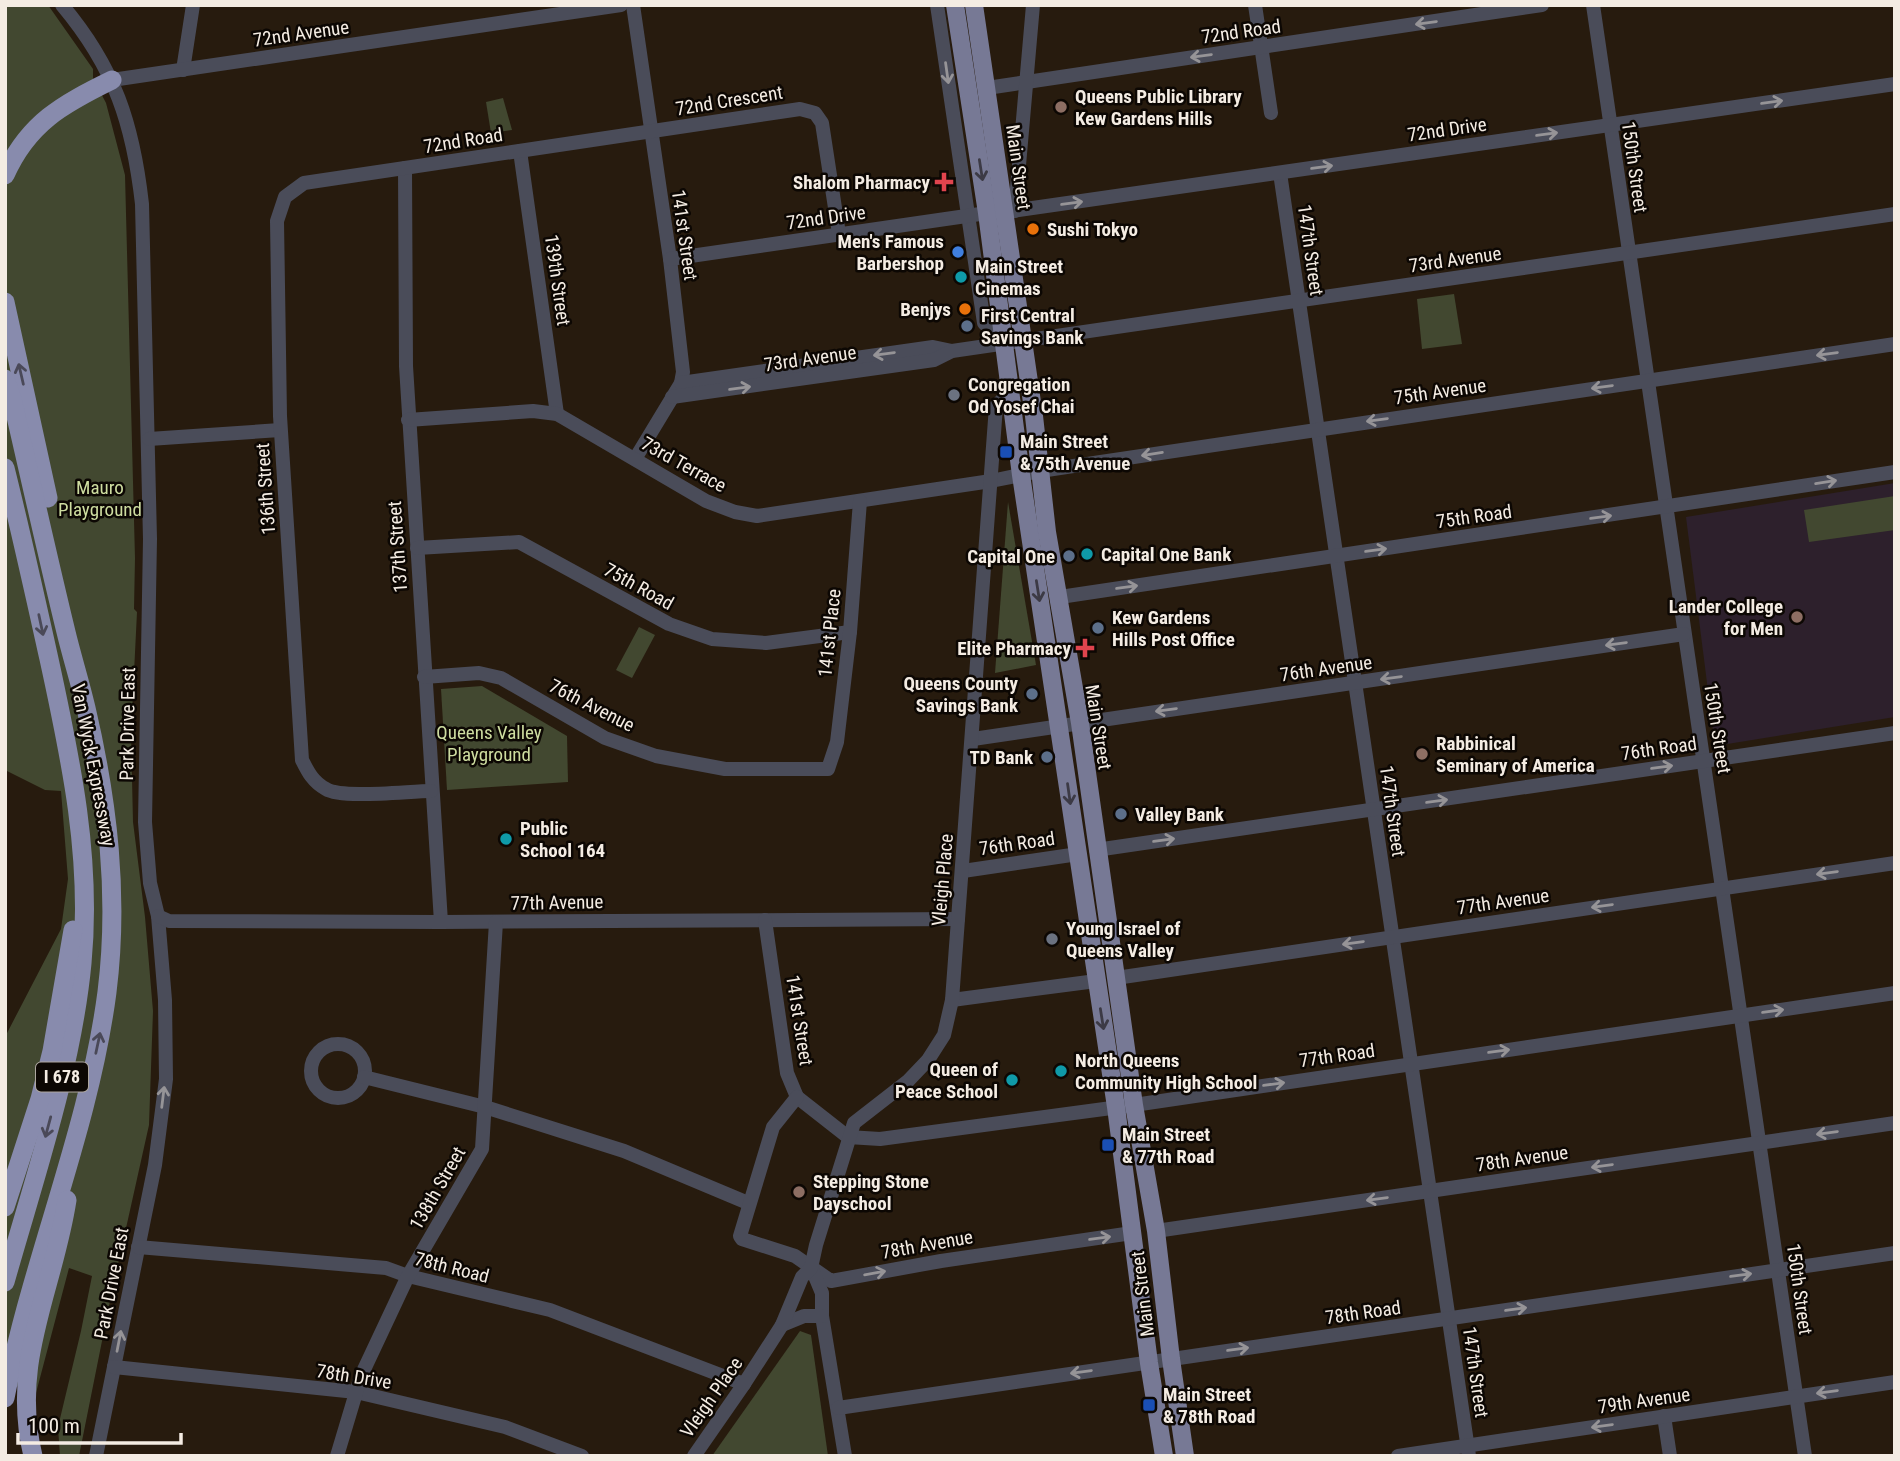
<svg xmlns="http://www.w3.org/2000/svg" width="1900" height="1461" font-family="'Roboto Condensed',sans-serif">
<rect width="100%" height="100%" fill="#271b0e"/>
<polygon fill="#2d202c" points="1895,483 1895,717 1715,746 1686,517"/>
<g fill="#424830">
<polygon points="5,5 48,5 93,69 93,78 106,103 125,175 135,558 134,609 137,612 131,734 133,822 145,917 153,1011 149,1125 112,1291 79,1456 60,1456 58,1427 81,1331 92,1276 69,1268 36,1393 5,1382 5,1037 61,929 68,879 61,791 45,790 5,770"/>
<polygon points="503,98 512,130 491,133 486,102"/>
<polygon points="1454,294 1462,344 1422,349 1417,299"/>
<polygon points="1895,496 1895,530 1809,542 1804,510"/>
<polygon points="1008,502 1036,665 995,673"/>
<polygon points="639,627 655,635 632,678 616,670"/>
<polygon points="482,686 567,736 568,782 447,790 441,689"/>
<polygon points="800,1331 811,1335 828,1456 712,1456"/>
</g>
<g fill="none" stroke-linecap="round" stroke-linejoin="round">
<g stroke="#4a4c59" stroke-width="14">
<path d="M62,5C115,68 133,124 142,204L150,539L145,822L150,883L158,916L165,1000L166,1079L155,1165L96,1456"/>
<polyline points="633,5 670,259 683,372 681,383 635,459"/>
<polyline points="937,5 984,323 1005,344"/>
<polyline points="1255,5 1271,113"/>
<polyline points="1593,5 1805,1456"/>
<polyline points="183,70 193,5"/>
<polyline points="112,80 621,5"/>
<polyline points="987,88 1542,5"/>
<polyline points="520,151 557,414"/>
<polyline points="405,168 406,366 441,922"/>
<polyline points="1280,173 1469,1456"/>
<polyline points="1015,211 1033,5"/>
<polyline points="1005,212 1895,84"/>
<polyline points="670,259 987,213"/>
<polyline points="681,383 933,347 952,351"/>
<polyline points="672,397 934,360 952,351 1895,214"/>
<polyline points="408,420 533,411 557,414 706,501 735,512 757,516 991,481 1040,471 1895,344"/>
<polyline points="149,439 280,430"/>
<polyline points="417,548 519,542 669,624 712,639 766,643 850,632"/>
<polyline points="1060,597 1895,472"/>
<polyline points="424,677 479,673 501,678 605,738 656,756 725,769 828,769 837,742 850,632 860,501"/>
<polyline points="973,739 1684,634"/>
<path d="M431,791C409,791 342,799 326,789C313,782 308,772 302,760L280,416L277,221L285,197L304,183L800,109L815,113L822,123L839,234"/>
<polyline points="1096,850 1895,733"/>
<polyline points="963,871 1078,854"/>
<polyline points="158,916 169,921 441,922 958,919"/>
<polyline points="765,920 787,1073 797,1097"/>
<polyline points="1116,978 1895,863"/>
<polyline points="952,1000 1096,981"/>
<circle cx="338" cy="1071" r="27"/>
<polyline points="364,1077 485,1107 624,1151 748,1203"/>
<polyline points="797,1097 848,1137 880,1139 1134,1105 1895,993"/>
<polyline points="797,1097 773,1127 740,1236 742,1239 795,1256 831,1281 941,1261 1132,1233"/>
<polyline points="1156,1231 1895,1123"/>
<polyline points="138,1247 386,1268 408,1276 550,1310 744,1384"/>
<polyline points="812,1269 822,1293 822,1316 845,1456"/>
<polyline points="782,1325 804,1316 822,1316"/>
<polyline points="114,1367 356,1392 505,1427 582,1456"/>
<polyline points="838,1408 1895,1253"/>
<polyline points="1664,1416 1670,1456"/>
<polyline points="337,1456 361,1376 408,1276 482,1149 496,922"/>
<polyline points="694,1456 744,1384 782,1325 802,1277 811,1268 816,1245 854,1123 908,1081 928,1060 944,1035 952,1000 996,406 1011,391"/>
<polyline points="1398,1456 1895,1382"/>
</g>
<g stroke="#777995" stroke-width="18">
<polyline points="955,5 987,213 1021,475 1116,1107 1149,1363 1164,1456"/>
<polyline points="974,5 1034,416 1047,532 1080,723 1134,1105 1156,1231 1171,1359 1185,1456"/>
</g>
<g stroke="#888bad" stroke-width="19">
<path d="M5,175C28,123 63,104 112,80"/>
<polyline points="5,302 48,498"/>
<path d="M5,379L12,399C30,477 47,554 66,632C72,657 80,682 86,708C108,802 119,896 107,992C89,1131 31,1261 5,1398"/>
<path d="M5,468C21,532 35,596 49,659C71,760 92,859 82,963C72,1069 34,1179 5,1282"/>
<polyline points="5,1207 40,1099 52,1051 73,930"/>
<path d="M33,1456C10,1361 53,1291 67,1200"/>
</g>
</g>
<defs><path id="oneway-shaft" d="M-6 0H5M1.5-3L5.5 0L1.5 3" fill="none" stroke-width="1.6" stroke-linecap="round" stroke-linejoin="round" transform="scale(1.75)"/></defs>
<g stroke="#969497">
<use href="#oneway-shaft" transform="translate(1426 23) rotate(172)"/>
<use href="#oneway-shaft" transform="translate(1201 56) rotate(172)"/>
<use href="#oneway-shaft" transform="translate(947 73) rotate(82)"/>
<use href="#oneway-shaft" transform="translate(1772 102) rotate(-8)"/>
<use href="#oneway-shaft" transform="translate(1547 134) rotate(-8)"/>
<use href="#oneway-shaft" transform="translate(1322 167) rotate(-8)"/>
<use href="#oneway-shaft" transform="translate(1072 203) rotate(-8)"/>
<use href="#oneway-shaft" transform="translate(884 354) rotate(172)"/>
<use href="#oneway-shaft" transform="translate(1827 354) rotate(172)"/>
<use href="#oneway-shaft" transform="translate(1602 387) rotate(172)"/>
<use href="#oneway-shaft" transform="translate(740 388) rotate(-8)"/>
<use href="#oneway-shaft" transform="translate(1377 420) rotate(172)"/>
<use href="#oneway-shaft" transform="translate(1152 454) rotate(171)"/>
<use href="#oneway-shaft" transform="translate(1826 482) rotate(-9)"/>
<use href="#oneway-shaft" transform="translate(1601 517) rotate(-8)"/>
<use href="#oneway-shaft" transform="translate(1376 550) rotate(-8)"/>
<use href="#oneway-shaft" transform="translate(1127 587) rotate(-8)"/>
<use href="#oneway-shaft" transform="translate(1616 644) rotate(172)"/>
<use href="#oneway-shaft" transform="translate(1391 678) rotate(172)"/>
<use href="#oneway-shaft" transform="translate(1166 710) rotate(172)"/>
<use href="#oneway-shaft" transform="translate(1662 767) rotate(-8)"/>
<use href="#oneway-shaft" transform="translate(1437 801) rotate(-8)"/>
<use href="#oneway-shaft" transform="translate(1164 840) rotate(-8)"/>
<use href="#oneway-shaft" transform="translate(1827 873) rotate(172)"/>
<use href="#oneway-shaft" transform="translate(1602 906) rotate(172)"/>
<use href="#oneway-shaft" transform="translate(1353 943) rotate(172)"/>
<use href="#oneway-shaft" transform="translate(1773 1011) rotate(-8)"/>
<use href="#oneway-shaft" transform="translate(1499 1051) rotate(-8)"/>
<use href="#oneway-shaft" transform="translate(1274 1084) rotate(-8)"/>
<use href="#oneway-shaft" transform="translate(163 1097) rotate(-83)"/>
<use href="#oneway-shaft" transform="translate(1827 1133) rotate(172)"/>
<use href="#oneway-shaft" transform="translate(1602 1166) rotate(172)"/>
<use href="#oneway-shaft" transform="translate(1377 1199) rotate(172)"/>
<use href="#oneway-shaft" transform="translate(1100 1238) rotate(-8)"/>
<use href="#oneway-shaft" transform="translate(875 1273) rotate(-10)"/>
<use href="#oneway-shaft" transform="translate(1741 1275) rotate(-8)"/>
<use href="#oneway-shaft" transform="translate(1516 1309) rotate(-8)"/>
<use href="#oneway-shaft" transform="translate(119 1341) rotate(-79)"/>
<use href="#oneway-shaft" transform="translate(1238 1349) rotate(-8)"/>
<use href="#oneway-shaft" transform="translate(1081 1372) rotate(172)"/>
<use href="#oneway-shaft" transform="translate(1827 1392) rotate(172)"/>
<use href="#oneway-shaft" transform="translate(1602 1426) rotate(172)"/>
</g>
<g stroke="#3c3a45">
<use href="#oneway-shaft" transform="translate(981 170) rotate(81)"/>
<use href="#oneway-shaft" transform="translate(1038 591) rotate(81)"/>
<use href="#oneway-shaft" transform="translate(1069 794) rotate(82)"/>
<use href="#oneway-shaft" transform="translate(1102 1019) rotate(81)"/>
</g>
<g stroke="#4a4958">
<use href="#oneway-shaft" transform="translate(21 374) rotate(-103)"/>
<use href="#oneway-shaft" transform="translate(41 625) rotate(78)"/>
<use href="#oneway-shaft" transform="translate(98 1043) rotate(-78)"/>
<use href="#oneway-shaft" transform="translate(48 1127) rotate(105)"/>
</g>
<g fill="#8d6e63" stroke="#0c0703" stroke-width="2.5">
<circle cx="1061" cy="107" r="7"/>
<circle cx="1797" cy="617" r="7"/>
<circle cx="1422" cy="754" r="7"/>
<circle cx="799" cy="1192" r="7"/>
</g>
<g fill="#e0444e" stroke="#0c0703" stroke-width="2.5">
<path d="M940.5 171.5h7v7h7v7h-7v7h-7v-7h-7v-7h7z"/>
<path d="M1081.5 637.5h7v7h7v7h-7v7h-7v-7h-7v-7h7z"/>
</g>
<g fill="#e8710a" stroke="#0c0703" stroke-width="2.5">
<circle cx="1033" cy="229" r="7"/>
<circle cx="965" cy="309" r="7"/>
</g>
<circle fill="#3f7fe0" stroke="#0c0703" stroke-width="2.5" cx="958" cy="252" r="7"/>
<g fill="#0f9aa8" stroke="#0c0703" stroke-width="2.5">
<circle cx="961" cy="277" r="7"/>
<circle cx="1087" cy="554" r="7"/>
<circle cx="506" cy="839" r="7"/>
<circle cx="1061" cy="1071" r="7"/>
<circle cx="1012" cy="1080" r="7"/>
</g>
<g fill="#5c6f8a" stroke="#0c0703" stroke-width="2.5">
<circle cx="967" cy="326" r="7"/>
<circle cx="1069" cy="556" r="7"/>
<circle cx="1098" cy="628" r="7"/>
<circle cx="1032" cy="694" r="7"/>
<circle cx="1047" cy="757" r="7"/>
<circle cx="1121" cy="814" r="7"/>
</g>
<g fill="#6b7280" stroke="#0c0703" stroke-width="2.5">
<circle cx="954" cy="395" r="7"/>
<circle cx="1052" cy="939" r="7"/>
</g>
<g fill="#1a4fb4" stroke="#0c0703" stroke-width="2.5">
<rect x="999" y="445" width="14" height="14" rx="3.5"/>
<rect x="1101" y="1138" width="14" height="14" rx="3.5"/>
<rect x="1142" y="1398" width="14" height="14" rx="3.5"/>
</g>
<g text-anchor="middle" stroke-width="5" stroke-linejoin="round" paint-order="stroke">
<rect fill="#0c0703" stroke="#aea7a0" stroke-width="2" x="36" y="1062.5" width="52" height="29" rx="5"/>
<g font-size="18" font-weight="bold" fill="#f4ece3">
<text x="62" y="1083">I 678</text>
</g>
<g font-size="19" fill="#f4ece3" stroke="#0c0703">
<text transform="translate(1241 31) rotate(-8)" y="7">72nd Road</text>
<text transform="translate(301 33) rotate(-8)" y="7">72nd Avenue</text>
<text transform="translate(729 100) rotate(-9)" y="7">72nd Crescent</text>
<text transform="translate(1447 129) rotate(-8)" y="7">72nd Drive</text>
<text transform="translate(463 140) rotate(-9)" y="7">72nd Road</text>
<text transform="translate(1019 167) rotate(82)" y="7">Main Street</text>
<text transform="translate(1635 167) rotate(82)" y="7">150th Street</text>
<text transform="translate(826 217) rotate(-8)" y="7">72nd Drive</text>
<text transform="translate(685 235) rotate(82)" y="7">141st Street</text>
<text transform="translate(1311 250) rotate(82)" y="7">147th Street</text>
<text transform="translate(1455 259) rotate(-8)" y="7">73rd Avenue</text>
<text transform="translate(558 280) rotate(82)" y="7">139th Street</text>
<text transform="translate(810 358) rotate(-8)" y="7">73rd Avenue</text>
<text transform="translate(1440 391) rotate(-8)" y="7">75th Avenue</text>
<text transform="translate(684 464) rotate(29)" y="7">73rd Terrace</text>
<text transform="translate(265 489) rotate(-94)" y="7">136th Street</text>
<text transform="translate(1474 516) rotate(-8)" y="7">75th Road</text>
<text transform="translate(397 547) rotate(-94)" y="7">137th Street</text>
<text transform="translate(639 586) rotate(29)" y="7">75th Road</text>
<text transform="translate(829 633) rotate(-84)" y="7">141st Place</text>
<text transform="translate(1326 668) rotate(-8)" y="7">76th Avenue</text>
<text transform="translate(592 705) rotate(27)" y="7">76th Avenue</text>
<text transform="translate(127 724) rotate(-89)" y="7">Park Drive East</text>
<text transform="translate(1099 727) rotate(81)" y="7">Main Street</text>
<text transform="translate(1718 728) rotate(81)" y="7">150th Street</text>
<text transform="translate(1659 748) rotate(-8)" y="7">76th Road</text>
<text transform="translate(94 765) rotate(79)" y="7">Van Wyck Expressway</text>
<text transform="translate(1393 811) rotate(82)" y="7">147th Street</text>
<text transform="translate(1017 843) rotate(-8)" y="7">76th Road</text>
<text transform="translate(942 880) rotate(-85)" y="7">Vleigh Place</text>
<text transform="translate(1503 901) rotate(-8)" y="7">77th Avenue</text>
<text transform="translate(557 902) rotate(-1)" y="7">77th Avenue</text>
<text transform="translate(800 1020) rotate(81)" y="7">141st Street</text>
<text transform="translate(1337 1055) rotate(-8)" y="7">77th Road</text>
<text transform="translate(1522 1158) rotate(-8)" y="7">78th Avenue</text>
<text transform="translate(437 1188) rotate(-60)" y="7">138th Street</text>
<text transform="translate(927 1244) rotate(-10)" y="7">78th Avenue</text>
<text transform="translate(452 1267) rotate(14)" y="7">78th Road</text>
<text transform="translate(111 1283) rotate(-79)" y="7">Park Drive East</text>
<text transform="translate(1800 1289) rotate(82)" y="7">150th Street</text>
<text transform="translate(1142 1294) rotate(-97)" y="7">Main Street</text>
<text transform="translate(1363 1312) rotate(-8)" y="7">78th Road</text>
<text transform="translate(1476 1372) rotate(82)" y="7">147th Street</text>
<text transform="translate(354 1376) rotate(9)" y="7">78th Drive</text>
<text transform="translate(711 1397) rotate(-55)" y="7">Vleigh Place</text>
<text transform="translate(1644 1400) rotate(-8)" y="7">79th Avenue</text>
</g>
<g font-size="19" font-weight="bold" fill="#f4ece3" stroke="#0c0703" text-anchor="start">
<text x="1075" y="103">Queens Public Library<tspan x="1075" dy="22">Kew Gardens Hills</tspan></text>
<text x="930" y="189" text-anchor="end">Shalom Pharmacy</text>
<text x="1047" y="236">Sushi Tokyo</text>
<text x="944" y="248" text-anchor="end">Men's Famous<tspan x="944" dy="22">Barbershop</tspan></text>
<text x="975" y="273">Main Street<tspan x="975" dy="22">Cinemas</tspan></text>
<text x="951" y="316" text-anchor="end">Benjys</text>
<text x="981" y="322">First Central<tspan x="981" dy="22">Savings Bank</tspan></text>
<text x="968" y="391">Congregation<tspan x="968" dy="22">Od Yosef Chai</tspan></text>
<text x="1020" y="448">Main Street<tspan x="1020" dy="22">&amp; 75th Avenue</tspan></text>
<text x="1101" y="561">Capital One Bank</text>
<text x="1055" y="563" text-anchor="end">Capital One</text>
<text x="1783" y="613" text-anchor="end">Lander College<tspan x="1783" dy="22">for Men</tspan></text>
<text x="1112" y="624">Kew Gardens<tspan x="1112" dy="22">Hills Post Office</tspan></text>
<text x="1071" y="655" text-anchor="end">Elite Pharmacy</text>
<text x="1018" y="690" text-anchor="end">Queens County<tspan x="1018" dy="22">Savings Bank</tspan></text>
<text x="1436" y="750">Rabbinical<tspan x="1436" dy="22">Seminary of America</tspan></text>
<text x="1033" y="764" text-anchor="end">TD Bank</text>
<text x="1135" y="821">Valley Bank</text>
<text x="520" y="835">Public<tspan x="520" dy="22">School 164</tspan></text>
<text x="1066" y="935">Young Israel of<tspan x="1066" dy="22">Queens Valley</tspan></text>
<text x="1075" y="1067">North Queens<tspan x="1075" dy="22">Community High School</tspan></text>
<text x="998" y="1076" text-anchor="end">Queen of<tspan x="998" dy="22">Peace School</tspan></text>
<text x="1122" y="1141">Main Street<tspan x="1122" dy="22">&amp; 77th Road</tspan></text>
<text x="813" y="1188">Stepping Stone<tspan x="813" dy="22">Dayschool</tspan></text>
<text x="1163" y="1401">Main Street<tspan x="1163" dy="22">&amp; 78th Road</tspan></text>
</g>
<g font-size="19" fill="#cedda0" stroke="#0c0703">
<text x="100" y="494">Mauro<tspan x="100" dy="22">Playground</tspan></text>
<text x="489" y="739">Queens Valley<tspan x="489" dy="22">Playground</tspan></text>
</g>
</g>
<rect width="1900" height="1461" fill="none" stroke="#f4ece3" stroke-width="14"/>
<path d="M18 1433v10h163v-10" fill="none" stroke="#f4ece3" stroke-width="3.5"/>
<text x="28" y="1433" font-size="21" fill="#f4ece3" stroke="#0c0703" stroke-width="5" paint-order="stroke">100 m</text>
</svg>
